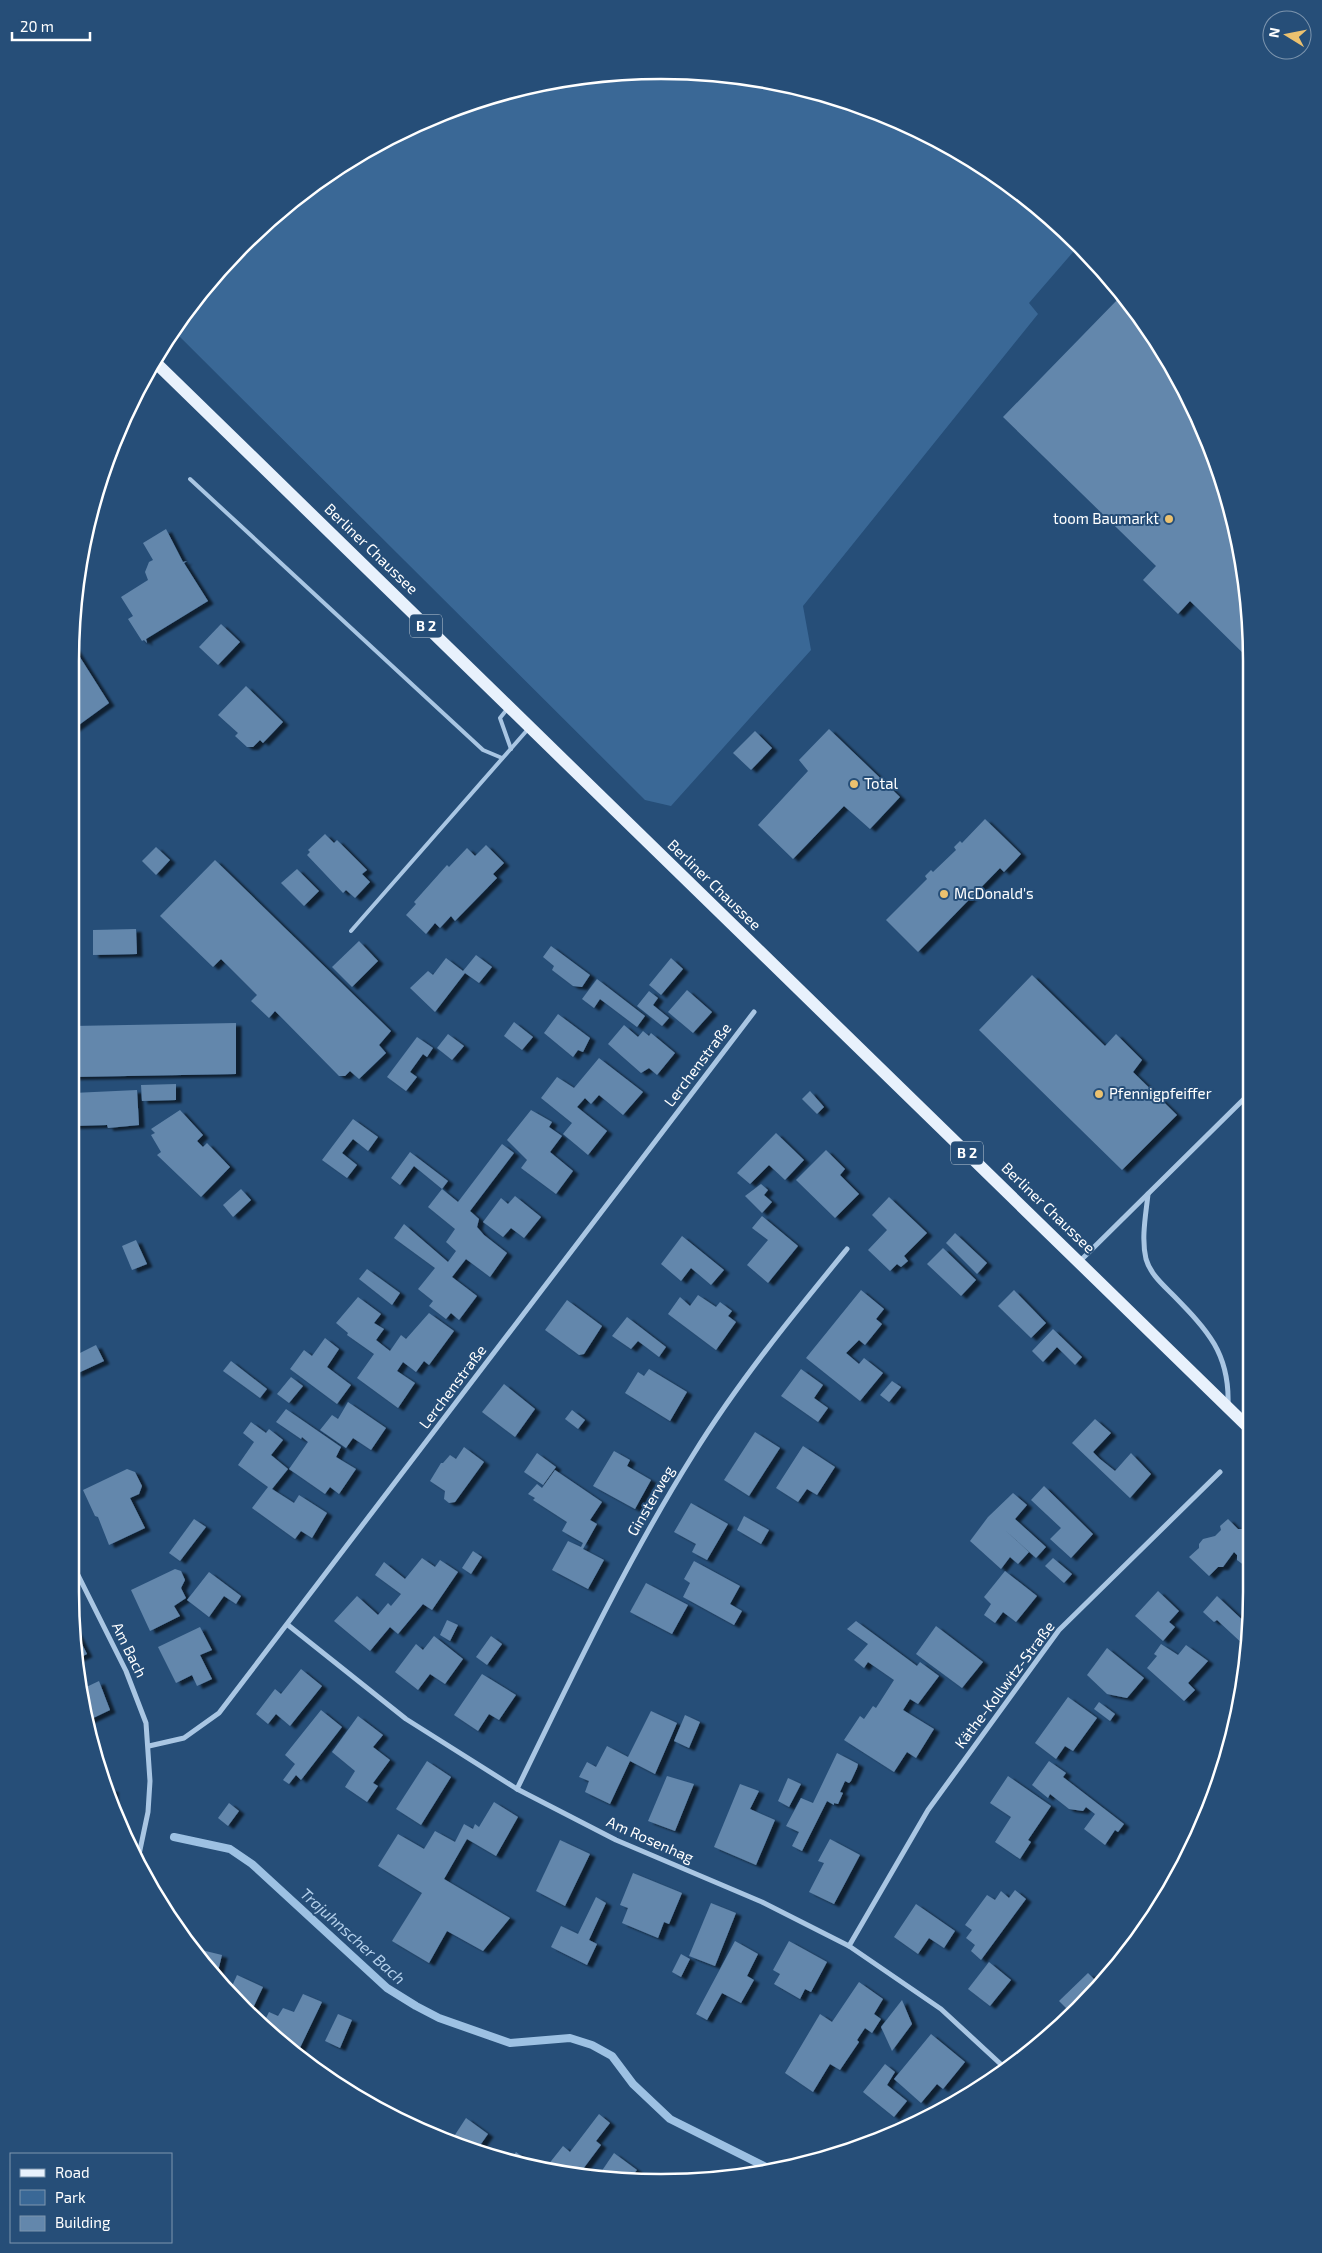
<svg xmlns="http://www.w3.org/2000/svg" width="1322" height="2253" font-family="'Exo 2',sans-serif">
<defs>
<filter id="shadow"><feDropShadow dx="5.5" dy="3" stdDeviation="1" flood-color="#0009"/></filter>
</defs>
<rect width="100%" height="100%" fill="#264e78"/>
<polygon fill="#3a6896" points="661,70 776,81 887,115 989,169 1080,244 1029,303 1038,314 803,606 811,650 671,806 645,800 172,329 243,243 332,170 435,115 545,81"/>
<g fill="none" stroke-linecap="round" stroke-linejoin="round">
<polyline stroke="#9dc1e3" stroke-width="8" points="174,1837 230,1849 252,1864 387,1988 416,2006 439,2018 510,2043 570,2038 592,2045 612,2056 633,2084 670,2119 776,2172"/>
</g>
<g fill="#6387ac" filter="url(#shadow)">
<polygon points="1120,297 1173,365 1221,471 1251,622 1251,661 1190,601 1178,614 1143,580 1156,566 1003,417"/>
<polygon points="166,529 183,562 187,561 184,563 208,601 146,639 147,643 144,640 142,641 128,619 133,616 121,597 148,580 145,572 149,562 153,560 143,543"/>
<polygon points="221,624 240,642 218,665 199,647"/>
<polygon points="71,643 109,703 72,730"/>
<polygon points="246,686 283,722 263,743 260,740 253,747 247,747 235,736 238,733 218,715"/>
<polygon points="829,729 900,797 870,829 844,806 793,859 758,825 808,771 799,760"/>
<polygon points="755,731 772,748 751,770 733,753"/>
<polygon points="985,819 1021,854 1004,872 1000,868 918,952 886,920 927,879 925,876 931,870 933,872 956,850 954,847 960,841 962,843"/>
<polygon points="325,834 334,843 337,840 367,870 362,874 370,882 355,898 346,890 343,893 307,855 310,852 308,850"/>
<polygon points="486,845 504,863 493,874 497,878 455,921 451,916 440,928 435,923 426,934 406,915 416,904 414,902 447,865 449,867 467,848 475,856"/>
<polygon points="156,847 170,860 156,875 142,861"/>
<polygon points="215,860 391,1031 379,1045 386,1053 359,1079 350,1071 345,1076 339,1076 275,1011 269,1018 251,1001 257,995 221,959 213,967 160,916"/>
<polygon points="297,869 319,891 304,906 281,883"/>
<polygon points="136,929 137,954 93,955 93,930"/>
<polygon points="359,941 378,961 352,987 332,967"/>
<polygon points="551,946 590,975 582,987 573,986 552,970 554,966 543,957"/>
<polygon points="476,955 492,967 479,983 465,973 435,1012 410,988 428,971 433,975 446,958 463,971"/>
<polygon points="671,958 683,969 661,995 649,985"/>
<polygon points="1032,975 1105,1046 1116,1034 1142,1060 1133,1072 1177,1115 1122,1170 979,1030"/>
<polygon points="597,979 645,1016 637,1027 600,999 594,1008 582,999"/>
<polygon points="687,990 712,1012 693,1033 668,1012"/>
<polygon points="649,991 658,998 653,1005 669,1018 662,1026 637,1006"/>
<polygon points="558,1014 590,1038 583,1052 578,1050 573,1057 544,1033"/>
<polygon points="514,1022 533,1037 522,1050 504,1036"/>
<polygon points="236,1023 236,1074 73,1077 73,1026"/>
<polygon points="624,1025 638,1037 643,1031 649,1036 651,1033 675,1053 657,1075 649,1068 641,1073 608,1044"/>
<polygon points="448,1034 464,1046 452,1060 437,1048"/>
<polygon points="417,1037 433,1048 427,1057 423,1054 410,1072 417,1077 406,1091 387,1077"/>
<polygon points="599,1058 643,1092 623,1115 599,1095 591,1104 585,1098 577,1107 607,1131 588,1155 563,1134 572,1123 541,1098 557,1077 574,1088"/>
<polygon points="176,1084 176,1100 142,1101 141,1085"/>
<polygon points="137,1090 139,1125 108,1128 107,1125 73,1126 73,1093"/>
<polygon points="810,1091 824,1107 817,1114 802,1099"/>
<polygon points="180,1110 203,1135 197,1141 203,1147 207,1143 230,1167 201,1197 157,1155 161,1152 151,1135 155,1133 151,1129"/>
<polygon points="531,1110 552,1122 549,1127 562,1136 550,1152 573,1171 556,1194 521,1168 527,1160 507,1140"/>
<polygon points="353,1119 378,1137 368,1151 353,1139 342,1153 357,1165 347,1178 322,1160"/>
<polygon points="776,1133 804,1160 785,1180 769,1165 750,1184 737,1173"/>
<polygon points="502,1144 514,1153 470,1211 479,1219 477,1227 484,1235 507,1253 490,1277 466,1259 452,1277 477,1296 459,1320 451,1313 446,1319 429,1306 433,1301 418,1289 435,1268 394,1238 404,1224 448,1262 456,1251 446,1242 455,1229 428,1207 442,1189 458,1202"/>
<polygon points="826,1150 845,1169 840,1175 859,1194 835,1218 796,1180"/>
<polygon points="410,1152 448,1181 442,1189 414,1166 400,1185 391,1178"/>
<polygon points="761,1184 768,1190 764,1195 772,1202 762,1213 745,1196"/>
<polygon points="241,1189 251,1200 233,1217 223,1205"/>
<polygon points="515,1196 541,1217 524,1238 511,1228 503,1237 483,1222 501,1198 508,1204"/>
<polygon points="889,1197 927,1233 904,1256 908,1261 901,1267 897,1264 890,1271 868,1250 887,1230 872,1215"/>
<polygon points="762,1216 798,1246 768,1283 747,1265 768,1240 752,1228"/>
<polygon points="955,1233 987,1263 977,1274 946,1243"/>
<polygon points="682,1236 724,1270 711,1285 691,1268 681,1281 661,1264"/>
<polygon points="136,1240 147,1264 132,1270 122,1246"/>
<polygon points="943,1248 976,1280 961,1296 927,1264"/>
<polygon points="367,1269 400,1293 392,1305 359,1279"/>
<polygon points="861,1290 884,1309 876,1319 882,1324 865,1345 859,1340 846,1353 859,1364 864,1358 883,1373 860,1401 806,1358"/>
<polygon points="1014,1290 1046,1323 1031,1338 998,1306"/>
<polygon points="698,1295 716,1307 720,1302 732,1311 728,1316 736,1322 716,1350 668,1314 680,1297 690,1306"/>
<polygon points="358,1297 381,1314 374,1323 384,1329 376,1340 390,1351 401,1335 406,1339 429,1313 454,1331 429,1365 424,1361 416,1372 403,1362 397,1371 415,1383 398,1408 357,1378 374,1354 347,1335 348,1333 336,1323"/>
<polygon points="567,1300 602,1326 584,1354 579,1355 545,1330"/>
<polygon points="627,1317 666,1347 659,1357 638,1341 631,1349 612,1336"/>
<polygon points="1053,1329 1082,1357 1075,1365 1057,1347 1043,1362 1032,1351"/>
<polygon points="325,1338 339,1349 327,1367 351,1385 337,1404 290,1369 304,1350 312,1356"/>
<polygon points="96,1345 104,1361 76,1374 74,1356"/>
<polygon points="231,1361 267,1389 260,1398 223,1371"/>
<polygon points="649,1369 687,1392 670,1421 625,1393 638,1372 644,1376"/>
<polygon points="801,1369 823,1385 814,1398 828,1408 818,1422 781,1396"/>
<polygon points="291,1377 303,1386 289,1403 277,1394"/>
<polygon points="892,1381 901,1387 889,1402 880,1395"/>
<polygon points="504,1384 535,1409 515,1437 482,1412"/>
<polygon points="348,1402 386,1428 371,1450 353,1438 346,1448 320,1430 332,1415 338,1419"/>
<polygon points="286,1409 341,1447 336,1457 356,1469 339,1494 330,1487 325,1494 289,1469 308,1442 302,1437 301,1439 276,1422"/>
<polygon points="572,1410 585,1420 578,1429 565,1419"/>
<polygon points="1095,1419 1111,1433 1093,1452 1100,1459 1115,1471 1131,1453 1151,1474 1130,1498 1072,1443"/>
<polygon points="251,1422 266,1433 269,1429 283,1440 271,1455 288,1469 272,1489 294,1503 299,1495 327,1513 312,1538 301,1531 295,1539 252,1508 268,1487 238,1465 254,1442 243,1433"/>
<polygon points="755,1432 780,1448 749,1496 724,1480"/>
<polygon points="803,1446 835,1467 817,1495 807,1489 798,1502 776,1488"/>
<polygon points="464,1447 484,1462 455,1502 449,1503 444,1499 445,1491 430,1481 441,1463 443,1463 450,1455 456,1459"/>
<polygon points="614,1451 630,1460 627,1466 651,1480 635,1509 593,1486"/>
<polygon points="537,1453 556,1467 543,1485 524,1472"/>
<polygon points="127,1469 135,1472 142,1486 139,1494 130,1498 145,1528 109,1545 98,1517 95,1516 83,1490"/>
<polygon points="555,1470 602,1502 590,1520 597,1524 583,1549 604,1560 588,1589 552,1570 568,1541 581,1547 583,1543 562,1531 567,1522 533,1500 535,1498 528,1494 537,1484 542,1488"/>
<polygon points="1044,1486 1093,1534 1071,1558 1050,1539 1061,1528 1031,1500"/>
<polygon points="1013,1493 1027,1505 1015,1519 1046,1547 1036,1558 1005,1530 1029,1552 1018,1564 1010,1557 1001,1569 970,1541 988,1517"/>
<polygon points="691,1503 728,1524 707,1560 692,1552 696,1544 674,1532"/>
<polygon points="744,1516 769,1530 761,1544 737,1530"/>
<polygon points="194,1519 206,1527 180,1561 169,1553"/>
<polygon points="1228,1519 1238,1529 1243,1529 1251,1537 1251,1566 1245,1566 1237,1560 1237,1555 1234,1552 1223,1567 1218,1567 1209,1576 1189,1557 1199,1548 1199,1544 1203,1539 1215,1536 1221,1530 1220,1526"/>
<polygon points="473,1551 482,1557 471,1574 462,1568"/>
<polygon points="422,1558 435,1567 440,1560 458,1572 432,1610 423,1604 398,1634 390,1627 370,1651 334,1621 357,1596 378,1615 388,1603 391,1606 401,1594 375,1575 384,1562 405,1579"/>
<polygon points="1053,1558 1072,1574 1064,1583 1045,1566"/>
<polygon points="694,1561 740,1586 730,1604 742,1611 734,1625 683,1597 690,1583 684,1579"/>
<polygon points="175,1569 181,1571 185,1580 181,1588 186,1598 174,1606 180,1616 150,1631 131,1590"/>
<polygon points="1005,1571 1037,1596 1016,1622 1003,1612 995,1623 984,1615 991,1604 984,1597"/>
<polygon points="209,1572 241,1596 236,1604 224,1596 209,1617 187,1600"/>
<polygon points="646,1583 688,1605 672,1634 630,1612"/>
<polygon points="1158,1591 1179,1611 1169,1622 1175,1627 1163,1641 1135,1616"/>
<polygon points="1217,1596 1251,1628 1246,1647 1217,1620 1214,1622 1203,1612"/>
<polygon points="447,1620 458,1625 450,1641 440,1635"/>
<polygon points="856,1621 917,1666 920,1662 939,1676 918,1704 910,1699 903,1710 934,1729 916,1758 907,1752 894,1772 844,1740 860,1716 864,1719 873,1706 876,1708 894,1680 868,1662 864,1668 854,1660 868,1644 847,1629"/>
<polygon points="936,1626 983,1662 962,1688 916,1654"/>
<polygon points="200,1627 212,1650 200,1655 212,1679 197,1686 192,1675 176,1683 158,1647"/>
<polygon points="75,1630 87,1654 75,1660"/>
<polygon points="434,1636 463,1659 445,1684 430,1674 418,1690 395,1672 416,1644 423,1650"/>
<polygon points="491,1636 502,1644 487,1665 476,1657"/>
<polygon points="1161,1644 1178,1655 1186,1645 1208,1661 1188,1683 1195,1690 1184,1701 1147,1668 1157,1656 1154,1654"/>
<polygon points="1107,1648 1144,1678 1127,1698 1107,1694 1087,1675"/>
<polygon points="301,1669 322,1686 290,1726 276,1714 268,1724 256,1714 275,1689 281,1694"/>
<polygon points="482,1674 516,1695 499,1720 489,1714 478,1731 454,1715"/>
<polygon points="99,1681 110,1710 87,1721 80,1690"/>
<polygon points="1068,1697 1097,1718 1073,1751 1065,1746 1056,1759 1035,1743"/>
<polygon points="1099,1702 1115,1714 1110,1721 1094,1709"/>
<polygon points="321,1710 342,1727 301,1780 296,1775 289,1784 283,1780 295,1764 285,1755"/>
<polygon points="651,1711 677,1723 655,1774 630,1761 610,1804 585,1792 589,1781 579,1777 587,1762 596,1767 607,1746 628,1757"/>
<polygon points="685,1715 700,1722 689,1748 674,1741"/>
<polygon points="358,1716 383,1735 373,1747 390,1760 373,1783 378,1786 367,1802 345,1787 355,1771 332,1752"/>
<polygon points="837,1753 858,1764 857,1768 851,1781 849,1783 845,1781 840,1792 843,1793 838,1804 834,1803 834,1805 827,1801 802,1851 792,1846 799,1832 786,1826 801,1798 813,1803"/>
<polygon points="427,1761 451,1777 421,1825 396,1809"/>
<polygon points="1049,1761 1066,1773 1063,1777 1124,1824 1118,1832 1115,1830 1105,1845 1084,1829 1095,1814 1086,1807 1083,1811 1069,1809 1050,1794 1048,1798 1032,1785"/>
<polygon points="667,1776 694,1784 675,1831 648,1821"/>
<polygon points="1008,1776 1051,1806 1028,1840 1031,1842 1020,1859 995,1842 1011,1817 990,1803"/>
<polygon points="788,1778 801,1784 789,1807 778,1801"/>
<polygon points="740,1784 759,1791 750,1809 775,1820 756,1865 714,1847"/>
<polygon points="104,1788 113,1789 113,1801 109,1801"/>
<polygon points="494,1802 518,1817 496,1856 467,1839 444,1879 510,1918 483,1951 447,1931 429,1963 392,1941 422,1893 378,1866 398,1834 424,1849 435,1831 455,1842 464,1824 473,1829 475,1824 479,1827"/>
<polygon points="229,1803 239,1811 228,1826 218,1818"/>
<polygon points="830,1839 860,1855 834,1904 809,1892 824,1863 818,1861"/>
<polygon points="560,1840 590,1854 565,1906 536,1891"/>
<polygon points="633,1873 682,1893 669,1924 664,1922 658,1938 622,1923 628,1908 620,1905"/>
<polygon points="1015,1890 1026,1899 981,1960 971,1951 975,1945 966,1938 972,1930 965,1925 987,1895 995,1900 1001,1891 1009,1898"/>
<polygon points="596,1897 606,1903 589,1940 597,1944 587,1965 551,1947 561,1926 578,1934"/>
<polygon points="711,1903 736,1913 715,1966 689,1956"/>
<polygon points="916,1904 955,1931 944,1948 929,1938 918,1954 894,1937"/>
<polygon points="735,1941 758,1954 747,1976 754,1980 741,2003 722,1993 707,2020 696,2014"/>
<polygon points="789,1941 827,1962 811,1992 805,1989 800,1999 774,1984 780,1974 773,1970"/>
<polygon points="189,1947 222,1955 216,1979 192,1952"/>
<polygon points="681,1954 690,1959 681,1977 672,1972"/>
<polygon points="989,1962 1011,1980 990,2006 968,1989"/>
<polygon points="1088,1973 1098,1983 1071,2013 1059,2001"/>
<polygon points="237,1975 263,1987 252,2010 236,2002 229,1993"/>
<polygon points="859,1982 883,1999 874,2014 881,2019 872,2033 865,2028 857,2040 859,2042 840,2070 830,2064 813,2092 785,2073 820,2014 832,2022"/>
<polygon points="303,1994 322,2002 297,2054 262,2026 269,2012 278,2016 283,2008 294,2012"/>
<polygon points="902,2000 912,2024 892,2051 881,2027"/>
<polygon points="338,2014 352,2020 340,2048 325,2041"/>
<polygon points="931,2034 965,2062 943,2089 937,2084 921,2103 894,2079"/>
<polygon points="885,2064 895,2072 887,2085 907,2101 894,2117 863,2092"/>
<polygon points="953,2097 959,2102 940,2112"/>
<polygon points="599,2114 610,2123 596,2141 601,2145 577,2177 544,2170 563,2146 570,2152"/>
<polygon points="466,2118 488,2134 476,2151 451,2141"/>
<polygon points="516,2152 527,2160 523,2166 508,2163"/>
<polygon points="614,2153 637,2170 629,2179 609,2179 601,2172"/>
</g>
<g fill="none" stroke-linecap="round" stroke-linejoin="round">
<g stroke="#a9c6e3" stroke-width="4">
<polyline points="190,479 483,750 502,758"/>
<polyline points="508,708 500,718 511,749"/>
<polyline points="351,931 529,728"/>
</g>
<g stroke="#a9c6e3" stroke-width="5">
<path d="M1148,1194C1146,1214 1141,1238 1146,1259C1150,1273 1161,1283 1171,1293C1206,1329 1230,1352 1228,1405"/>
<polyline points="1080,1261 1251,1092"/>
<polyline points="75,1569 126,1671 146,1723 150,1781 148,1812 137,1864"/>
<polyline points="288,1625 406,1719 517,1789 616,1840 762,1902 849,1946 941,2009 1006,2069"/>
<polyline points="149,1746 184,1738 219,1713 754,1012"/>
<path d="M517,1789C572,1676 626,1562 693,1455C738,1382 793,1315 847,1249"/>
<polyline points="849,1946 928,1810 1059,1630 1220,1472"/>
</g>
<polyline stroke="#e8f1fc" stroke-width="12" points="155,362 1251,1430"/>
</g>
<g fill="#ebc16f" stroke="#264e78" stroke-width="2">
<circle cx="1169" cy="519" r="5"/>
<circle cx="854" cy="784" r="5"/>
<circle cx="944" cy="894" r="5"/>
<circle cx="1099" cy="1094" r="5"/>
</g>
<g text-anchor="middle" stroke-width="4" stroke-linejoin="round" paint-order="stroke">
<g fill="#264e78" stroke="#becad6" stroke-width="1">
<rect x="410" y="614.5" width="32" height="23" rx="4"/>
<rect x="951" y="1141.5" width="32" height="23" rx="4"/>
</g>
<g font-size="14" font-weight="bold" fill="#fff">
<text x="426" y="631">B 2</text>
<text x="967" y="1158">B 2</text>
</g>
<g font-size="15" fill="#fff" stroke="#264e78" text-anchor="start">
<text x="1159" y="524" text-anchor="end">toom Baumarkt</text>
<text x="864" y="789">Total</text>
<text x="954" y="899">McDonald's</text>
<text x="1109" y="1099">Pfennigpfeiffer</text>
</g>
<g font-size="15" fill="#fff" stroke="#264e78">
<text transform="translate(371 549) rotate(44)" y="5">Berliner Chaussee</text>
<text transform="translate(714 885) rotate(44)" y="5">Berliner Chaussee</text>
<text transform="translate(698 1065) rotate(-53)" y="5">Lerchenstraße</text>
<text transform="translate(1048 1208) rotate(44)" y="5">Berliner Chaussee</text>
<text transform="translate(453 1387) rotate(-53)" y="5">Lerchenstraße</text>
<text transform="translate(651 1501) rotate(-60)" y="5">Ginsterweg</text>
<text transform="translate(129 1650) rotate(64)" y="5">Am Bach</text>
<text transform="translate(1005 1685) rotate(-53)" y="5">Käthe-Kollwitz-Straße</text>
<text transform="translate(650 1840) rotate(24)" y="5">Am Rosenhag</text>
</g>
<g font-size="16" font-style="italic" fill="#b4d0eb" stroke="#264e78">
<text transform="translate(353 1936) rotate(42)" y="6">Trajuhnscher Bach</text>
</g>
</g>
<path d="M0 0H1322V2253H0ZM661 79H661A582 582 0 0 1 1243 661V1592A582 582 0 0 1 661 2174H661A582 582 0 0 1 79 1592V661A582 582 0 0 1 661 79Z" fill="#264e78" fill-rule="evenodd"/>
<path fill="none" stroke="#fff" stroke-width="2.5" d="M661 79H661A582 582 0 0 1 1243 661V1592A582 582 0 0 1 661 2174H661A582 582 0 0 1 79 1592V661A582 582 0 0 1 661 79Z"/>
<rect x="10" y="2153" width="162" height="90" fill="#264e78" stroke="#7d95ae"/>
<rect x="20" y="2169" width="25" height="8" fill="#e8f1fc" stroke="#7d95ae"/>
<text x="55" y="2178" font-size="15" fill="#ffffff">Road</text>
<rect x="20" y="2190" width="25" height="15" fill="#3a6896" stroke="#7d95ae"/>
<text x="55" y="2203" font-size="15" fill="#ffffff">Park</text>
<rect x="20" y="2216" width="25" height="15" fill="#6387ac" stroke="#7d95ae"/>
<text x="55" y="2228" font-size="15" fill="#ffffff">Building</text>
<g transform="translate(1287 35) rotate(280)"><circle r="24" fill="#264e78" stroke="#7d95ae"/>
<path d="M0-4L9 19L0 12L-9 19Z" fill="#ebc16f"/>
<text y="-8" font-size="14" font-weight="bold" text-anchor="middle" fill="#ffffff">N</text>
</g>
<path d="M12 32v8h78v-8" fill="none" stroke="#ffffff" stroke-width="2.5"/>
<text x="20" y="32" font-size="15" fill="#ffffff" stroke="#264e78" stroke-width="4" paint-order="stroke">20 m</text>
</svg>
